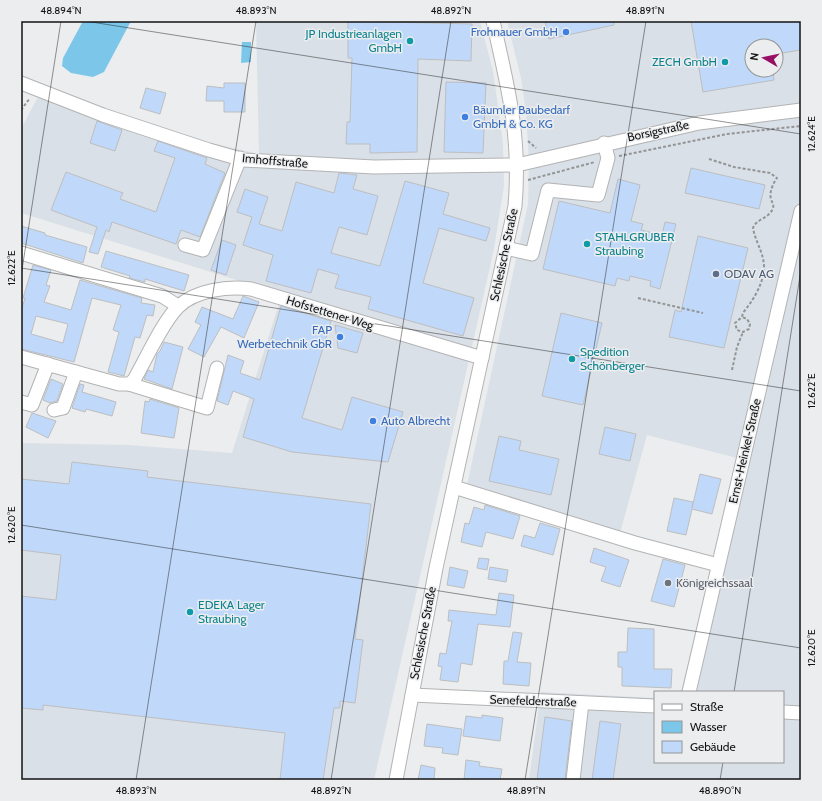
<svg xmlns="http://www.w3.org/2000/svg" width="822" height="801" font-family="Cabin,sans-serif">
<rect width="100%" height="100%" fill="#ecedee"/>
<g fill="#dae0e7" fill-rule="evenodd">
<polygon points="256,21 480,21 493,71 498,106 503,144 504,186 494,249 374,780 21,780 21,443 129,445 232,453 282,294 21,213 21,129 43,87 104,111 202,141 259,154"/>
<path d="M507,21H801V780H529L541,692L655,698V762H783V692H681L737,458L647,435L620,533L467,485L528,204L529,161L526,113L521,78ZM752,46H776V70H752Z"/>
</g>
<g fill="#7cc7e9">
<polygon points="83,21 131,21 104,72 93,77 71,73 62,66 63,58"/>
<polygon points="242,42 251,42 251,62 241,63"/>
</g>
<g fill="#c0d9fa" stroke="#bdbebf" fill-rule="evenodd">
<polygon points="348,21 472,24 471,61 418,59 417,152 370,153 370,144 346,144 347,122 350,122 352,58 348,58"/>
<polygon points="545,21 614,21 614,25 549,39"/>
<polygon points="691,21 801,21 801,50 776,54 776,46 752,46 752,70 773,70 774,80 703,92"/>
<polygon points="446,82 486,83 483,153 444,152"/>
<polygon points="224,83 245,83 245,112 224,112 224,101 206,101 207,86 224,88"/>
<polygon points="146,88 166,93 160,114 140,108"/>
<polygon points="97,121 122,130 115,151 90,143"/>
<polygon points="158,141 207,158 205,164 225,173 200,237 181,230 176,244 112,222 109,232 106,230 98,254 89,252 97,227 51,210 66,172 123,193 120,199 156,212 175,158 154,151"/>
<polygon points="691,168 765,185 759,209 685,193"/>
<polygon points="339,173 357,175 353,189 378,196 367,235 339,227 331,253 380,266 405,181 449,193 443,214 490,228 486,241 439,228 423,283 474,298 463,336 368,309 371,297 335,288 339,275 318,269 311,293 266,281 273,255 243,245 252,217 237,212 245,189 268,197 259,224 282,231 296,182 334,193"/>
<polygon points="618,179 640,185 631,221 643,224 641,230 662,235 665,222 676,224 660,289 650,286 651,281 630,276 629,281 617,278 615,286 543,269 559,201 610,213"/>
<polygon points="21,226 45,233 45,235 87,247 83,263 21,243"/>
<polygon points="698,236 748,248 724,348 669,337 675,310 681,312"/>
<polygon points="222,240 236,245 226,275 211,270"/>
<polygon points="106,251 189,275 184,291 145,279 145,282 129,278 130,276 101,267"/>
<path d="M33,265L51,270L46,285L50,286L44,302L71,310L80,280L142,298L141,303L155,305L153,316L147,315L140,338L135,337L124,376L108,372L119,332L113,330L121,305L92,298L74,362L21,349V312L25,298H23ZM36,316L68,324L63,343L31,334Z"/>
<polygon points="243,296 259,302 244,338 221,327 204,357 188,349 201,325 195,322 202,307 233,319"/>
<polygon points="281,306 331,321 302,418 342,430 352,397 403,412 388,462 292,452 243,437 254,399 233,391 228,405 217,401 228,355 244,361 240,373 260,380"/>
<polygon points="561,313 602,323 583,405 542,396"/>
<polygon points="335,325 363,333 357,353 338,348"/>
<polygon points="164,342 183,347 172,389 144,379 148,370 153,372 157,354 160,351"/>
<polygon points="51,379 63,384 57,401 50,403 43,400"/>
<polygon points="80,384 84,385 82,392 116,402 112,416 86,409 85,412 72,408"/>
<polygon points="150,399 179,408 174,438 141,433 145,401 149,402"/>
<polygon points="32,413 56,421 48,438 26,427"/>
<polygon points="605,427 636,434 630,461 599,454"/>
<polygon points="499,436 521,441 519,450 559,459 551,495 489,481"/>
<polygon points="72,462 148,471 147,477 371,504 355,639 363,640 355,703 340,701 340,708 334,708 323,780 280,780 285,733 43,705 43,710 21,708 21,596 56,600 61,555 21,550 21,479 69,484"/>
<polygon points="700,474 721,479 712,514 692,509 686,535 667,531 674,498 693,502 692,508"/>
<polygon points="485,505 520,516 513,539 486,532 482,547 461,542 465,523 469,524 474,507 484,510"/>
<polygon points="540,523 560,529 553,555 521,546 524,535 535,538"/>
<polygon points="594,548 629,560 620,587 601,581 606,567 590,562"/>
<polygon points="479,558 489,559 487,570 477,568"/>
<polygon points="663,559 685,565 674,607 651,601"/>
<polygon points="450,567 468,571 464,588 447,585"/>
<polygon points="490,567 508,570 506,582 488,579"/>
<polygon points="499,593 514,595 510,627 478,624 472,665 461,663 458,682 440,680 442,667 438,666 440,653 446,654 452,621 448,621 449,610 496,615"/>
<polygon points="628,628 654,629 654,669 672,669 671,688 622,686 622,667 618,667 618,652 627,652"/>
<polygon points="513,632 522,633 517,662 531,663 529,686 503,684 504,661 508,661"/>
<polygon points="482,715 503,718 500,741 463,736 466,716 482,718"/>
<polygon points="545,717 572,721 565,780 537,780"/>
<polygon points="600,721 621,724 613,780 592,780"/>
<polygon points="427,724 462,729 458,755 442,753 443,748 424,746"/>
<polygon points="466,760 480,762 479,766 502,769 500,780 464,780"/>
<polygon points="421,765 435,768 434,780 418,780"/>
</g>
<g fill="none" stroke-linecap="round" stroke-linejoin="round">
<defs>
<g id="minor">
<polyline points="21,83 103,115 209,150 244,160 374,167 517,165 699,123 801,110"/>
<polyline points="185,245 203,250 240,158"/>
<polyline points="506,248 532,254 548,190 598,195 608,158 604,143"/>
<polyline points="21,253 162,296 178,306"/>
<path d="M21,357L119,384H129L134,380C145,361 163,321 178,307C195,290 228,286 251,289L482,358"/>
<polyline points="129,384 207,408 217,368"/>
<polyline points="21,402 32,405 48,364"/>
<polyline points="54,410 63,408 76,372"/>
<polyline points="454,487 635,543 718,565"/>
<polyline points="689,692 801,211"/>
<polyline points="412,695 655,706"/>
<polyline points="783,712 801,713"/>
<path d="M396,780L436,568L515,206C521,137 508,87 493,21"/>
<polyline points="573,780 582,703"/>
</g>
</defs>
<use href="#minor" stroke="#b2b3b4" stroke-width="15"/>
<g stroke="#939495" stroke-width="2" stroke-dasharray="3 2" stroke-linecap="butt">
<polyline points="21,110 30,98"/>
<polyline points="528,141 536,148"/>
<polyline points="619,156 727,134 801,126"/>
<path d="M709,159L734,167L770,173L777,178C773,183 769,193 771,199C772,203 774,204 773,208C769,219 757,218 753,228C755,241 764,253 764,267C764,278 758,292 751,302C748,307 743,311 742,317L735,323L737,330L743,332L749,329L750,324L747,319L742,317"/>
<polyline points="528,180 595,162"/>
<polyline points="638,298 703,313"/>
<polyline points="732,370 737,347 743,332"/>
</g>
<use href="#minor" stroke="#fff" stroke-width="13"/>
</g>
<path fill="none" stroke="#131314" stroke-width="1" stroke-opacity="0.45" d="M85,21L801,134M21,268L801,391M21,276L61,21M21,525L801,648M734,692L801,270M136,780L256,21M331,780L451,21M525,780L646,21M720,780L723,762"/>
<g fill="#3f7fe0" stroke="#ecedee" stroke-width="1.5">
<circle cx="566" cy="32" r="4"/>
<circle cx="465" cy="117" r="4"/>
<circle cx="340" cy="337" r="4"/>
<circle cx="373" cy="421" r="4"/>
</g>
<g fill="#0f9aa8" stroke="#ecedee" stroke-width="1.5">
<circle cx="410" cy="41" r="4"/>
<circle cx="725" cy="62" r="4"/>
<circle cx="587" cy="244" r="4"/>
<circle cx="572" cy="359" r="4"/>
<circle cx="190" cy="612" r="4"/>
</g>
<circle fill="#5c6f8a" stroke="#ecedee" stroke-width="1.5" cx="716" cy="274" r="4"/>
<circle fill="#6b7280" stroke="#ecedee" stroke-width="1.5" cx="668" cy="583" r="4"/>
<g text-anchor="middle" stroke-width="3" stroke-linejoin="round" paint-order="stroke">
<g font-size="12" fill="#366cbe" stroke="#ecedee" text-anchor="end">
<text x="558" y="36">Frohnauer GmbH</text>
<text x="473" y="114" text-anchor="start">Bäumler Baubedarf<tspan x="473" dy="14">GmbH &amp; Co. KG</tspan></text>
<text x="332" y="334">FAP<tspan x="332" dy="14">Werbetechnik GbR</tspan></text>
<text x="381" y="425" text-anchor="start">Auto Albrecht</text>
</g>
<g font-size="12" fill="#0d838f" stroke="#ecedee" text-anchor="start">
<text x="402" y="38" text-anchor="end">JP Industrieanlagen<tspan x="402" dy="14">GmbH</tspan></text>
<text x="717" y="66" text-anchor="end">ZECH GmbH</text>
<text x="595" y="241">STAHLGRUBER<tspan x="595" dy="14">Straubing</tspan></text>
<text x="580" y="356">Spedition<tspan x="580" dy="14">Schönberger</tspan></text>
<text x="198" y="609">EDEKA Lager<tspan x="198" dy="14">Straubing</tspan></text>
</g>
<g font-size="12" fill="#131314" stroke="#ecedee">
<text transform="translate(658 131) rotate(-12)" y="4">Borsigstraße</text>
<text transform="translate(275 161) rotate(5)" y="4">Imhoffstraße</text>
<text transform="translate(504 255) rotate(-78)" y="4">Schlesische Straße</text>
<text transform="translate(330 313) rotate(17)" y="4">Hofstettener Weg</text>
<text transform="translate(745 451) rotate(-77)" y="4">Ernst-Heinkel-Straße</text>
<text transform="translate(423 633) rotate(-79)" y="4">Schlesische Straße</text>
<text transform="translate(533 701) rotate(2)" y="4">Senefelderstraße</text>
</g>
<g font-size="12" fill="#4e5e75" stroke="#ecedee" text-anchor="start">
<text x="724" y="278">ODAV AG</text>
</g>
<g font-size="12" fill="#5b616d" stroke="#ecedee" text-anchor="start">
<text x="676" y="587">Königreichssaal</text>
</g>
</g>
<rect width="822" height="801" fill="none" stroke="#ecedee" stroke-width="44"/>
<rect x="654" y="691" width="130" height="72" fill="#ecedee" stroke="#959697"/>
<rect x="662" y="704" width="20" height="6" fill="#ffffff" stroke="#959697"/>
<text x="690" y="711" font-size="12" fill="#131314">Straße</text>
<rect x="662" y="721" width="20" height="12" fill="#7cc7e9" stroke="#959697"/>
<text x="690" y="731" font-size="12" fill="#131314">Wasser</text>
<rect x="662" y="741" width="20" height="12" fill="#c0d9fa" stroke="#959697"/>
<text x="690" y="751" font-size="12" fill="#131314">Gebäude</text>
<g transform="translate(764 58) rotate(279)"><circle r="19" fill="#ecedee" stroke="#959697"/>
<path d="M0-3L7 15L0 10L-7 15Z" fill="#970f65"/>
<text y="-6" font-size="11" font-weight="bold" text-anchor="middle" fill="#131314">N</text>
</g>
<rect x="22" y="22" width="778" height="757" fill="none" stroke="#131314" stroke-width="1.5"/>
<g font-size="10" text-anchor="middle" fill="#131314">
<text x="61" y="14">48.894°N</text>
<text x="256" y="14">48.893°N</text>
<text x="451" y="14">48.892°N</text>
<text x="645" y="14">48.891°N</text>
<text transform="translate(811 134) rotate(-90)" y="4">12.624°E</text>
<text transform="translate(11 268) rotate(-90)" y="4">12.622°E</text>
<text transform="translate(811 391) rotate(-90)" y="4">12.622°E</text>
<text transform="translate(11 525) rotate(-90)" y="4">12.620°E</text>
<text transform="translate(811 648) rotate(-90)" y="4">12.620°E</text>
<text x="136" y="794">48.893°N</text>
<text x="331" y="794">48.892°N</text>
<text x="526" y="794">48.891°N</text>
<text x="720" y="794">48.890°N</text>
</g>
</svg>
